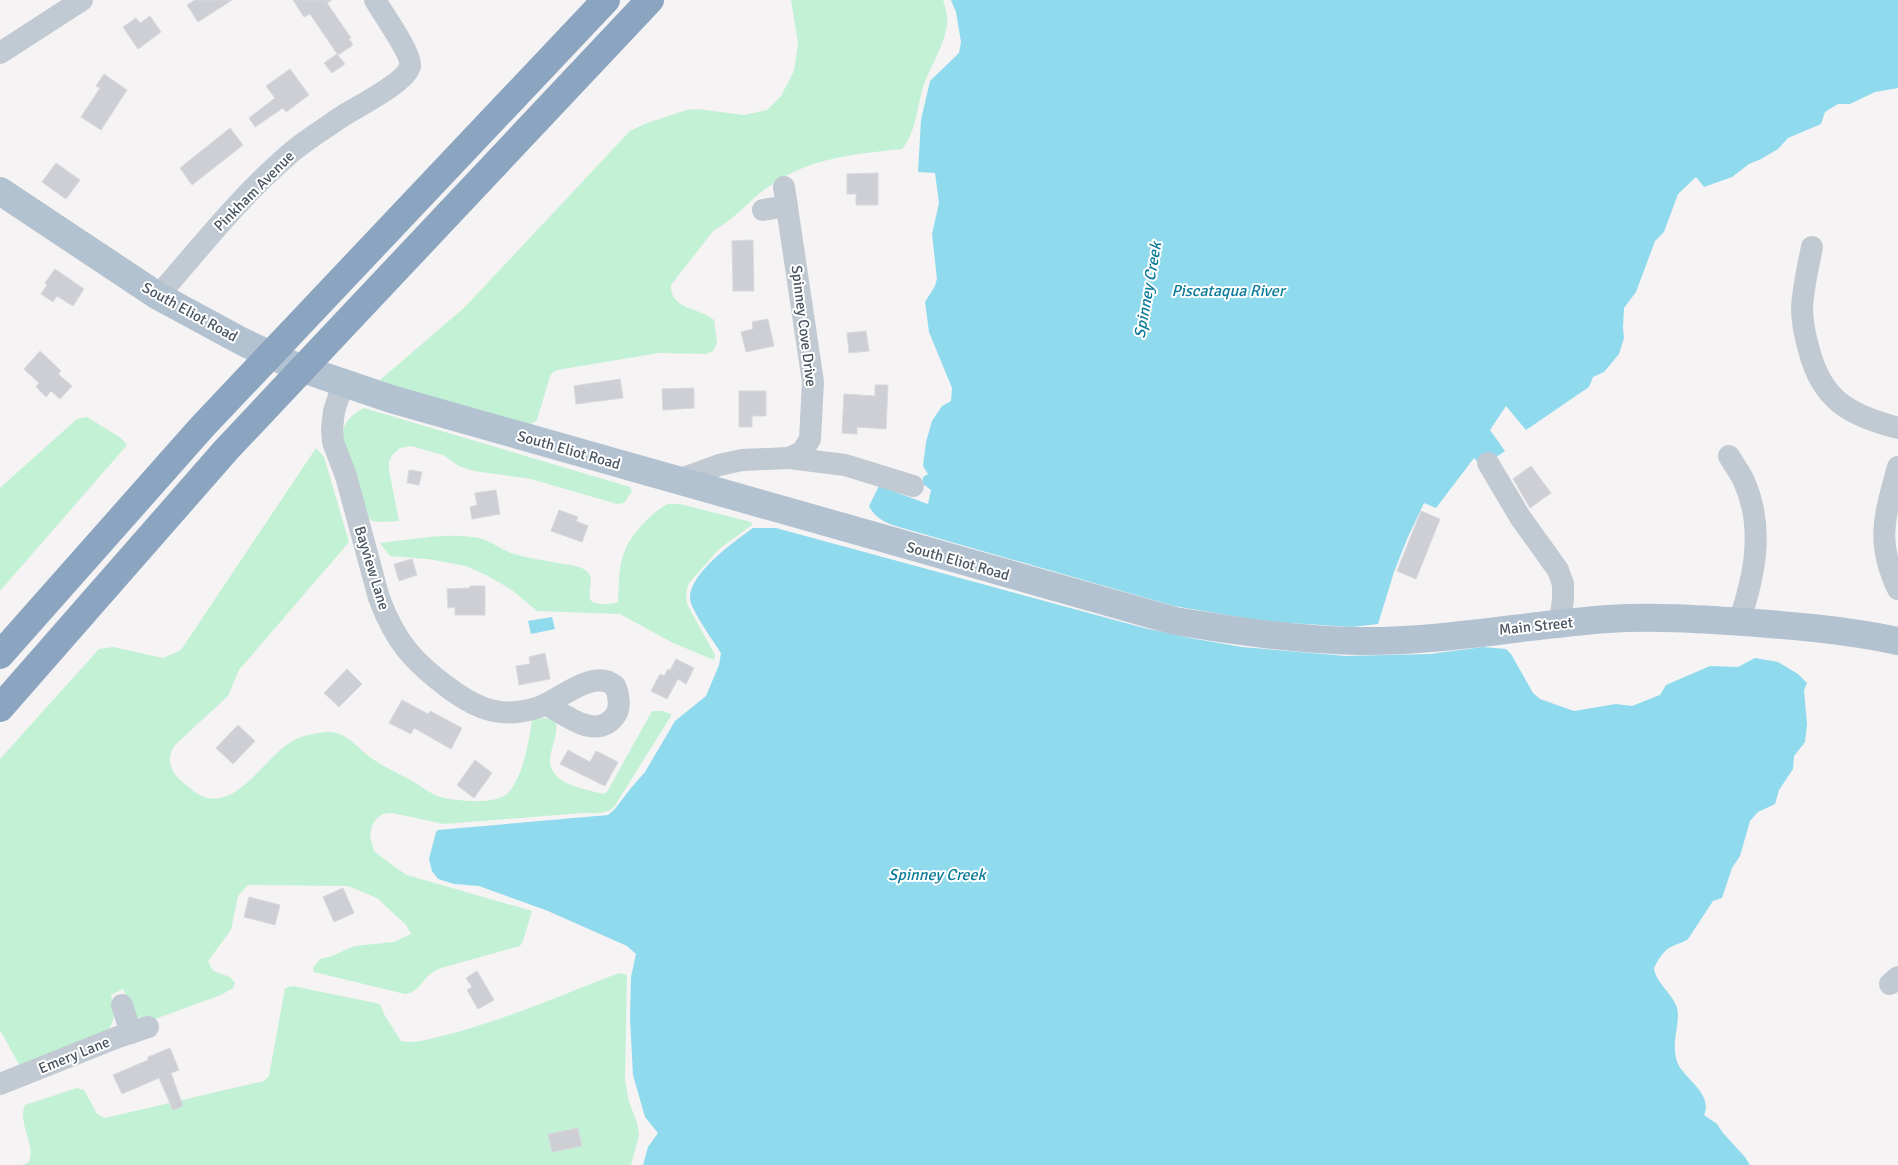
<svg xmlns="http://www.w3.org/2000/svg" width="1898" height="1165" font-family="Signika,sans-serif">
<rect width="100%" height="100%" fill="#f5f3f3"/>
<g fill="#c3f1d5">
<path d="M791,0H943C946,8 948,17 947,26C943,48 930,67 923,87C917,107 916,133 902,149C857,154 813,157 774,183C752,196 737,219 714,230L671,285C670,310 699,307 714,320L717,343L713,351L707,354L659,353L557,370L552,373L550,376L537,420L531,424L381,384L380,380L465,307L630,131L647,123L687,110L698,109L744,115L767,110L781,96L794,71L798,43Z"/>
<path d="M364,408L630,487L632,491L624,503L617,504L531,479L474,471L459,466L443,455L411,446L400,448L393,454L389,462V470L399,521L382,522L372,521L366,515L341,435C346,420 351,415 364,408Z"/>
<polygon points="87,417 121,438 127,445 0,591 0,488 77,419"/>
<path d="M316,448L324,457L349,542L239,670L228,696L175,745C169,753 168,763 174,773C178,779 185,784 190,788C228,823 260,763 288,744C299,736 313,733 327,732C347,731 356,747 371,758C384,767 400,774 414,782C422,787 431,794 440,797C455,801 495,805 507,794C523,778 529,741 532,720L540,718L554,719C558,725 556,731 555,738C553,745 550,754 550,761C550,785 587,789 603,794L607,792L652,711H662L671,714V716L614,807C605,815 593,813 582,813L444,824L392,813L383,814L377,818L372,825L370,836L374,851L396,868L407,875L532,911L523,941L520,946L441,968C437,970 433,972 430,974C421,982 419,992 405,994L314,972L313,968L320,959L332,956L354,946L394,942L411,934L406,925L377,898L348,886L248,885L238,896L231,930L208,961L213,971L230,977L235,983L233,988L221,995L155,1019L137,1017L123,989L111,995C113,1008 117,1019 108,1030L20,1066L0,1030V759L99,649L113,647L163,658L181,650Z"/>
<path d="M668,504H680L751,522L752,525L719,549L689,583C686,591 685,598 688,606L715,655L714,660L673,643L620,614L537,611L512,590L488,576L466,566L428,559L390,556L380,543C410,540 442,533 472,537C488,538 499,549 514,554C532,559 552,562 571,565C576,566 589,569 590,576C594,589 580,604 603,604C608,604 613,604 618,602C619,585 618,564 626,548C632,534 654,510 668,504Z"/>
<path d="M619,973L627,975L625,1080L629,1102L637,1122L639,1135L631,1165H23L29,1162C36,1143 17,1123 25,1105L77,1088L84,1090L97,1114L105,1118L264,1081L269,1076L285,988L293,986L380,1004L385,1016L401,1041C415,1044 428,1039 442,1036C503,1021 561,995 619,973Z"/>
</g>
<g fill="#90daee">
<path d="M951,0H1898V88L1875,92L1850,104H1838L1825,112L1821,124L1788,138L1778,149L1761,159L1749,164L1732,177L1704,187L1696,177L1678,194L1664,232L1655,241L1636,292L1624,308L1623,328L1624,338L1619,354L1604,372L1593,377L1589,387L1526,430L1506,406L1490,430L1505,451L1482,467L1474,458L1436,508L1424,503L1407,539L1394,572L1378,624L1352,627L1289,623L1251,619L1174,606L920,533C902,527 878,525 869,506L879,486L928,504L931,490L923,484V477L928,474L923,466L926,442L932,421L942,406L951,401L952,388L929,332L925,302L935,286L937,279L932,234L939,203L935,173L918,172L921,120L930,81L959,53L961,42L956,12Z"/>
<path d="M753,528H776L1144,628L1190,638L1242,647L1346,656L1430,654L1483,647L1506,649L1511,654L1533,693L1540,699L1574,711L1616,704L1632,706L1660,695L1666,685L1710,666L1738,667L1755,658L1778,662L1798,674L1807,683L1804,690L1807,724L1805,742L1794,756L1793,769L1779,790L1775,804L1758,812L1750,821L1740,856L1732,868L1722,898L1713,901L1688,939C1683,943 1678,943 1673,946C1664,949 1658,960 1654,968C1655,981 1671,993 1676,1005C1683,1020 1668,1045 1679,1066C1687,1080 1713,1095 1704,1115L1717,1124L1723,1133L1745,1157L1750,1165H643L648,1147L658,1133L645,1117L633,1075L630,1018L631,977L636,954L627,946L548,911L479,886L454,884L438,879L432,871L429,859L436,832L438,830L608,815L614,810L631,788L645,772L675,721L706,696L719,665L721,653C714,642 691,610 690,599C688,574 735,541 753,528Z"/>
<polygon points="552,617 555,629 531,634 528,621"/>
</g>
<g fill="#cdcfd5" stroke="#d7d9de">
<polygon points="195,0 232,0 198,22 187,5"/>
<polygon points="293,0 332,0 327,3 351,38 349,39 353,45 338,55 310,14 304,17"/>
<polygon points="150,16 161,32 138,49 123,27 136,18 140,23"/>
<polygon points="337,54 345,64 332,73 324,63"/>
<polygon points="290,69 309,95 286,112 283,108 255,127 249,118 275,98 266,86"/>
<polygon points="104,74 127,90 101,130 81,117 100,88 96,86"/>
<polygon points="230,128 243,145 192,185 180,168"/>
<polygon points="56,163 80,180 66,199 42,182"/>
<polygon points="878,173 878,205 856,205 856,194 847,194 847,174"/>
<polygon points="753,240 754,291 733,291 732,241"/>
<polygon points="55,269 84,289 73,306 57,296 53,302 41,294 47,285 45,283"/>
<polygon points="768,319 774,346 746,352 741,332 753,329 752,322"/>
<polygon points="866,331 869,351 849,353 847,333"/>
<polygon points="40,351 61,371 58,374 72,386 60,399 51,391 46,397 36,387 39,383 24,369"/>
<polygon points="620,379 623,398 576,404 574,386"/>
<polygon points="875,385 888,385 886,429 857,427 857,434 842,433 844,394 875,396"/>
<polygon points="694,388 694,408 663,410 662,389"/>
<polygon points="739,391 766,391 766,416 752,416 752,427 739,427"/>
<polygon points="1531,466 1551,493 1530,508 1513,479"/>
<polygon points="409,470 422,472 419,485 407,483"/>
<polygon points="496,490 500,514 472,519 470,507 477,505 475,493"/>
<polygon points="559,510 578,517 576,521 588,526 582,542 551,531"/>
<polygon points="1421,511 1440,519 1416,579 1397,571"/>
<polygon points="412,559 417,575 399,581 394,564"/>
<polygon points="470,586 485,586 485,615 455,615 455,607 448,608 447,589 470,588"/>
<polygon points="545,653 550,679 519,685 516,666 530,664 529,657"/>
<polygon points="676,659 694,668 686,684 678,679 667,699 651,691 660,674 664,676 668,669 670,670"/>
<polygon points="347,669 362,684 339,707 324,693"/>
<polygon points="402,700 428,714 430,711 462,728 451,749 414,728 411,734 389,723"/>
<polygon points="238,725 255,741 233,764 216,748"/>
<polygon points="568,750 590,762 596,751 618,762 605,786 560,764"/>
<polygon points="475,760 492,773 474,798 457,785"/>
<polygon points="343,888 354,913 334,922 323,897"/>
<polygon points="249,897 280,905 275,925 244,917"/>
<polygon points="477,971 494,1000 478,1009 467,990 472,987 466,978"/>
<polygon points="170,1048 179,1070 171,1073 183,1106 173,1110 159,1078 122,1094 113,1075 148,1060 148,1057"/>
<polygon points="578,1128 582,1146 552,1152 548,1134"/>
</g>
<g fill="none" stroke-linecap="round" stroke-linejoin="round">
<g stroke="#c1cad2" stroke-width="22">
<polyline points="0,53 82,0"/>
<polyline points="763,210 787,206"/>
<path d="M1812,247C1808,267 1803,288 1802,308C1802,322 1805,336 1809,350C1822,401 1850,415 1898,428"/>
<path d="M158,296C199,249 238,199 286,157C302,142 323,130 341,117C355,108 407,82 410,66C412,54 382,12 375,0"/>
<path d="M343,384L334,411L332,429L333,442L346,476L379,598C395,641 413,662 450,689C471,704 491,715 517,712C526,711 538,708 546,704C565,695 595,669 615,686C619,695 621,708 615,716C596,741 565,715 546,704"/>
<path d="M1729,456C1733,463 1739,471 1743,479C1765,526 1755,575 1739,622"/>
<polyline points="789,458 845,465 913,486"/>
<polyline points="1488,463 1520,517 1558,570 1563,584 1563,599 1560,623"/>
<path d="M1898,467C1885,515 1875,541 1898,589"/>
<polyline points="675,481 719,465 742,460 789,458 802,452 810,439 813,382 784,187"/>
<polyline points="1890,984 1898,977"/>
<polyline points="122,1005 131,1033"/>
<polyline points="0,1084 118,1037 148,1027"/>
</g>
<path stroke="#b3c2d1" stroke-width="28" d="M0,191L158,296L243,342L297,367L391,399L1175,621C1236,631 1297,640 1359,641C1442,642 1525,625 1608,619C1653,616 1699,619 1744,622C1796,626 1847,630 1898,641"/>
<g stroke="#8ba5c1" stroke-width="28">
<polyline points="0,655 202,427 606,0"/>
<polyline points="0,708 226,450 650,0"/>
</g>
</g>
<g text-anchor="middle" stroke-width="4" stroke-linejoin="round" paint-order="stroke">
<g font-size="15" fill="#4a5661" stroke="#fff">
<text transform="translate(254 191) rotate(-45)" y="5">Pinkham Avenue</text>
<text transform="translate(190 312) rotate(29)" y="5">South Eliot Road</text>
<text transform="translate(804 326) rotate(83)" y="5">Spinney Cove Drive</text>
<text transform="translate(569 450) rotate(16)" y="5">South Eliot Road</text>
<text transform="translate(958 561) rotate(16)" y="5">South Eliot Road</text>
<text transform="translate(372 568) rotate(73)" y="5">Bayview Lane</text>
<text transform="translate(1536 626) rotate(-6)" y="5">Main Street</text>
<text transform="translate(74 1055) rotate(-22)" y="5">Emery Lane</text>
</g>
<g font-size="16" font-style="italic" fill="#0c7c9b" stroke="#fff">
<text transform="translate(1147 290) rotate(-80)" y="6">Spinney Creek</text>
<text x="1228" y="296">Piscataqua River</text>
<text x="937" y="880">Spinney Creek</text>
</g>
</g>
</svg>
